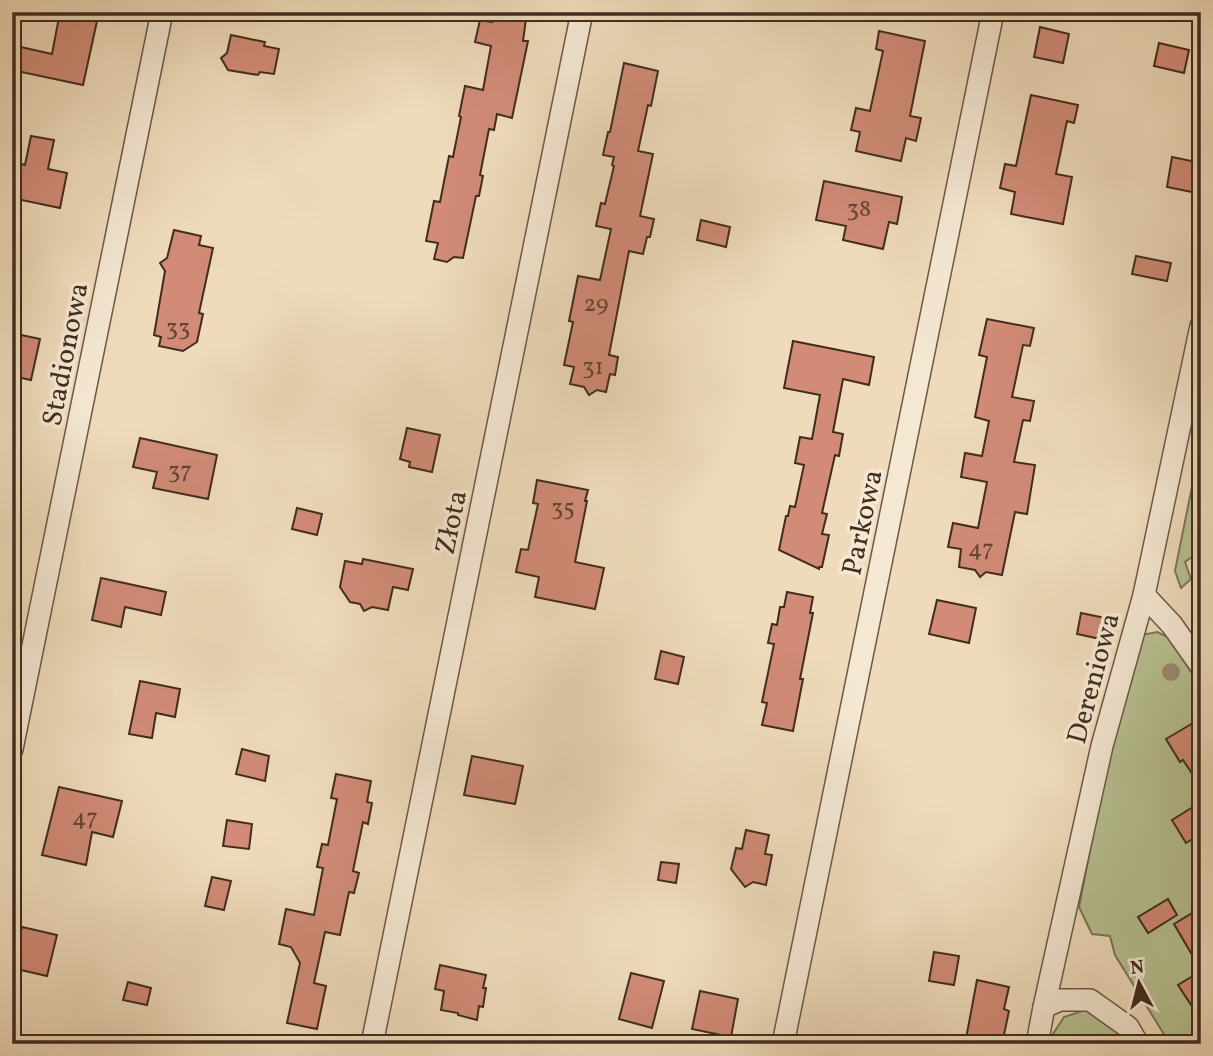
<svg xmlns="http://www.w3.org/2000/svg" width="1213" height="1056" font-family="Vollkorn,serif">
<rect width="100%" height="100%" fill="#efdbbb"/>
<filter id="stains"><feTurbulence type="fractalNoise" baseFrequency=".00286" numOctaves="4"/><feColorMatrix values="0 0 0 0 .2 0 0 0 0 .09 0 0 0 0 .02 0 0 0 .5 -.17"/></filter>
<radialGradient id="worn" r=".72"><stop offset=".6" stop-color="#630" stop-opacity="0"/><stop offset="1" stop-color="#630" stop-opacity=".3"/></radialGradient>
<g fill="#b7c192" stroke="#7c7758" stroke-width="2">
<polygon points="1201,442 1201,551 1185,562 1191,579 1181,588 1175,571"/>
<polygon points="1157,632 1170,638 1201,688 1201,1044 1170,1044 1115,955 1110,936 1092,934 1079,907 1108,758 1141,635"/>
<polygon points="1088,1009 1109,1018 1127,1044 1049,1044 1049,1040 1064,1017"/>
</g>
<g fill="#d18b77" stroke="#412d1e" stroke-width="2">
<polygon points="60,12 99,12 83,85 12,70 12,45 52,54"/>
<polygon points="494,13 526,19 523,41 528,41 512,118 497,114 494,130 489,129 480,175 483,176 479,196 476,196 463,258 454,257 447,262 434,259 438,243 426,241 434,201 440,202 449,156 453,157 461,117 459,116 465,86 483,90 491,46 475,42 480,20 492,22"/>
<polygon points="1040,27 1069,34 1063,63 1034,57"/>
<polygon points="879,31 925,41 910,116 921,118 916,141 906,138 901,161 856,151 860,132 851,130 856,108 870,111 883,51 876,49"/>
<polygon points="231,35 265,42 264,46 279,49 274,74 260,72 258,75 228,70 221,58 227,53"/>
<polygon points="1159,43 1189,50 1184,73 1154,66"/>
<polygon points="624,63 658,71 651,106 648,105 638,151 653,154 640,216 654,219 650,237 647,237 643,254 629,251 609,355 618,357 615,375 610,374 606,392 597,390 589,395 584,387 570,384 574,367 564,365 573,322 569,321 578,276 600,280 611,229 596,226 601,203 605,204 614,166 612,165 614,157 603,155 608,132 610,132"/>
<polygon points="1031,95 1078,105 1074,123 1067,121 1056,174 1072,177 1063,224 1011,214 1015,192 1000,188 1005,164 1016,166"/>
<polygon points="31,136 54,140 48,169 67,173 60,208 12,198 12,189 18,163 25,165"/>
<polygon points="1172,157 1201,163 1201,173 1197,193 1167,187"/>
<polygon points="824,181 902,197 897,224 889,222 883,249 843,240 846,226 816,220"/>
<polygon points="701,220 730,227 726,247 697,240"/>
<polygon points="174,230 201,236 199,245 213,248 199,313 203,314 197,342 183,351 159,346 161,337 154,335 165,271 160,263 167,258"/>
<polygon points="1136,256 1171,263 1167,281 1132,274"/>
<polygon points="987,319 1034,328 1030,346 1023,345 1012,397 1034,401 1030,421 1023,420 1014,462 1035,465 1027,514 1015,512 1002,575 986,572 980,577 975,570 959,567 961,549 948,547 953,523 978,528 987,482 961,477 965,453 982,456 989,421 975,417 987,357 979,355"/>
<polygon points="12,333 40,339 31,380 12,376"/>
<polygon points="793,341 874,357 869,385 843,379 833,432 843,434 839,456 835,455 822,513 827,514 822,534 829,535 822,567 819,567 819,569 779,550 786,516 788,516 790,506 795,507 804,465 795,463 800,437 812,439 820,395 784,388"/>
<polygon points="407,428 440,435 432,472 409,467 410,462 400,459"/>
<polygon points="140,438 217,455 208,499 153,488 157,472 133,467"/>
<polygon points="537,480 588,490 585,501 587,501 575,562 604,568 595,609 535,597 539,577 516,572 521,549 528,550 538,504 533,503"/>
<polygon points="297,508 322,514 317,535 292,529"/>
<polygon points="363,559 413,569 408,590 393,587 388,610 372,607 364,611 360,604 350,602 340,587 345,561 362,564"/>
<polygon points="101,578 166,592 161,615 125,607 121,627 92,620"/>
<polygon points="787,592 813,597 810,613 813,613 800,679 803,679 793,731 762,725 767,703 762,702 774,644 768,643 772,624 777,625 780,607 784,607"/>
<polygon points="937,600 976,608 969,643 929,634"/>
<polygon points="1081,613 1110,619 1105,640 1077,634"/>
<polygon points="661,651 684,657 678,684 655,679"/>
<polygon points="140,681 180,689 175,717 156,713 152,738 129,734"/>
<polygon points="1193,723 1201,736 1201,787 1183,760 1180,762 1166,739"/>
<polygon points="242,749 269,756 265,781 236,774"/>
<polygon points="472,756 523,766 515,804 464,795"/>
<polygon points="336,774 371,781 367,802 372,803 368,824 363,822 353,871 359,873 354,893 349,892 340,935 325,932 314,983 326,986 317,1029 287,1023 300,963 291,947 279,944 286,909 314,915 323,868 317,867 322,844 328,845 337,799 331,798"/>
<polygon points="59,787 122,801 113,837 92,832 86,865 42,855"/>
<polygon points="1201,802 1201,834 1186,843 1172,820"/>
<polygon points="227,820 252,824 249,849 223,846"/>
<polygon points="746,830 769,835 765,854 772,855 766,885 753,882 745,887 731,869 736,848 742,849"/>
<polygon points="661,862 679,864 676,883 658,880"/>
<polygon points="212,877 231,881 224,910 205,906"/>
<polygon points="1168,899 1177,915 1148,933 1138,917"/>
<polygon points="1194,912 1201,924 1201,970 1174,924"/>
<polygon points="22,927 57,935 47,976 12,968"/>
<polygon points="934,952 959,956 954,985 929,981"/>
<polygon points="440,965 486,975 483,988 486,988 483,1007 479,1006 477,1020 458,1015 458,1013 441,1010 444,991 435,989"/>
<polygon points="1201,971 1201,1020 1178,985"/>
<polygon points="631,973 664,981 652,1028 619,1019"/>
<polygon points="977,980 1009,987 1004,1009 1009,1011 1002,1044 965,1044"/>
<polygon points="128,982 151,988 147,1005 123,1000"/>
<polygon points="700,991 738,999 731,1037 692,1029"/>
</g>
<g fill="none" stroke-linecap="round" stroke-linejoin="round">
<defs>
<g id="minor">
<polyline points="1144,595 1172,625 1201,666"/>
<polyline points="12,749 162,12"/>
<polyline points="1044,1007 1060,1000 1090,1000 1128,1027 1138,1044"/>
<polyline points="372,1044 582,12"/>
<polyline points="783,1044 993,12"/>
<polyline points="1037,1044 1044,1007 1102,746 1144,595 1201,326"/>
</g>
</defs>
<use href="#minor" stroke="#6c5845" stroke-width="24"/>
<use href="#minor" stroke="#f5e8d3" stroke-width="21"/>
</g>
<circle fill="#9c8c71" cx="1171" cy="672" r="9"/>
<g text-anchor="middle" stroke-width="7" stroke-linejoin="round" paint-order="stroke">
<g font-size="24" fill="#654434">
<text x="859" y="216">38</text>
<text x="596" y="311">29</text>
<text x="178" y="335">33</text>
<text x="593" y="374">31</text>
<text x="180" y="478">37</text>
<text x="563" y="515">35</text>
<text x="981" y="556">47</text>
<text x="85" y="825">47</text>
</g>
<g font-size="28" fill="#412d1e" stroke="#f5e8d3">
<text transform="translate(64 354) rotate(-79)" y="10">Stadionowa</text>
<text transform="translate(450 522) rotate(-78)" y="10">Złota</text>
<text transform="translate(861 522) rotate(-78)" y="10">Parkowa</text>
<text transform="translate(1092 678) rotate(-75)" y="10">Dereniowa</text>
</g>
</g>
<rect width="1213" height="1056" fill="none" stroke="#efdbbb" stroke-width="42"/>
<rect x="14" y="14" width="1185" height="1028" fill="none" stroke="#412d1e" stroke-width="3.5"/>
<rect x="21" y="21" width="1171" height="1014" fill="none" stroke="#412d1e" stroke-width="2"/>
<g transform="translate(1139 983) rotate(353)" stroke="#f5e8d3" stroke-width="5" paint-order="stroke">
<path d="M0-5L12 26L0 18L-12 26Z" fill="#412d1e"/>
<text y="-10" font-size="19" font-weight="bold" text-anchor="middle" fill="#412d1e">N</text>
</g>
<rect width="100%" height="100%" filter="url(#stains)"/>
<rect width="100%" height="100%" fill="url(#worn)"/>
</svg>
